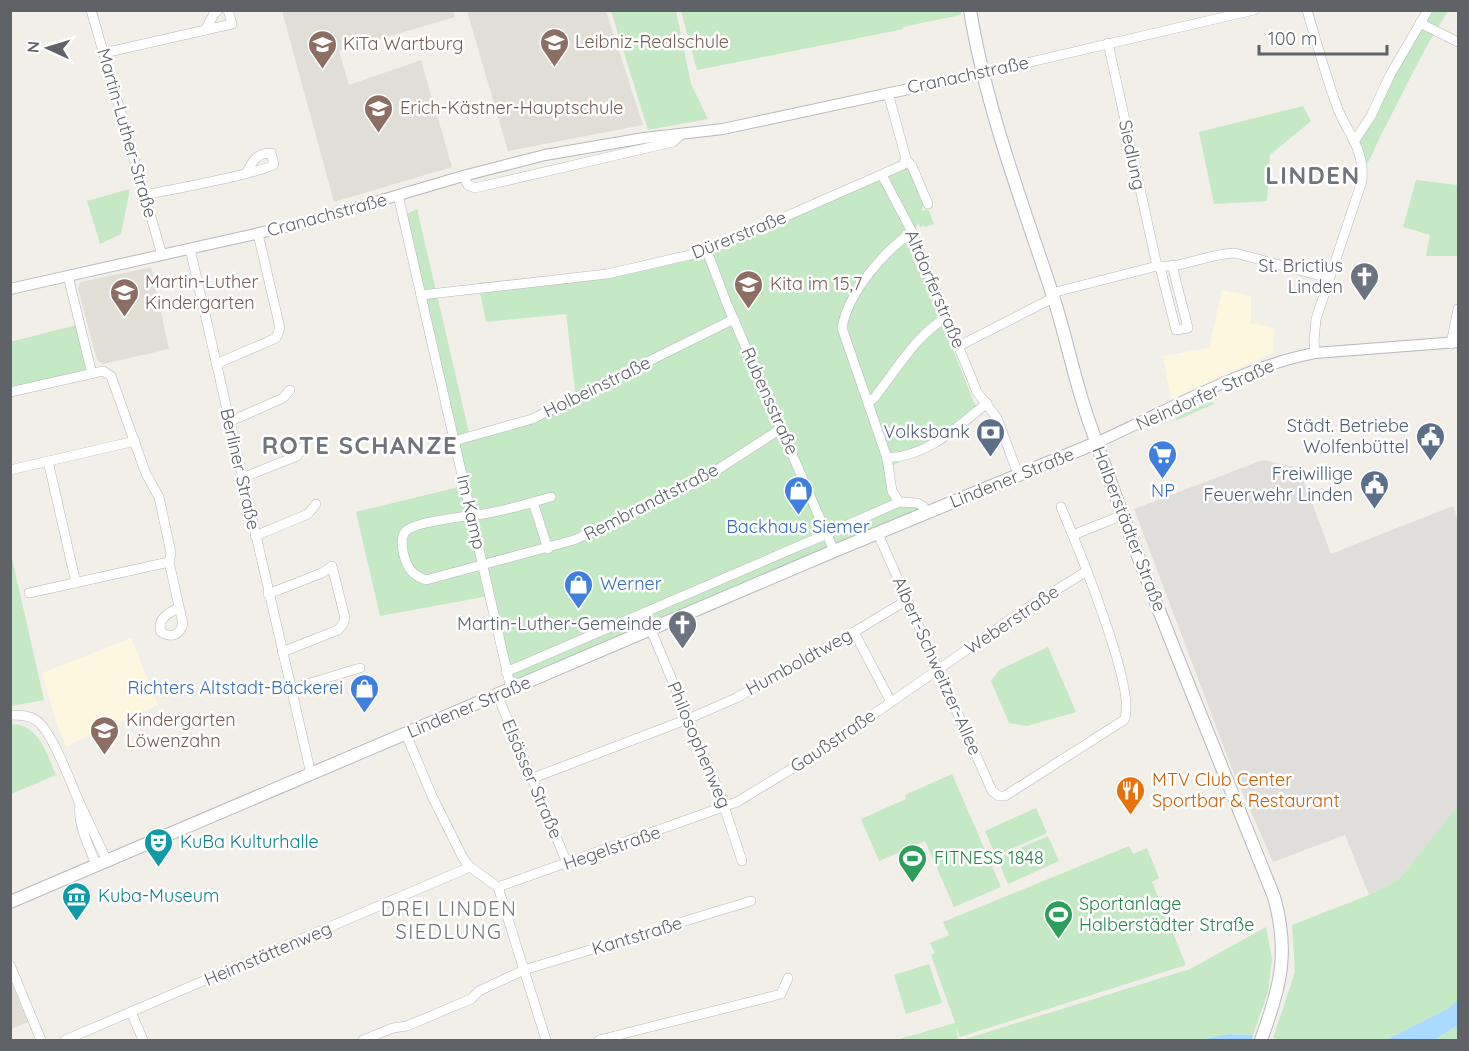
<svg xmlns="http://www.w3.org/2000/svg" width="1469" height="1051" font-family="Quicksand,sans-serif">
<rect width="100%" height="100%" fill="#f1efe8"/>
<g fill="#fef7e0">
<polygon points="1222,290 1251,296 1251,323 1275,328 1272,353 1171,399 1163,356 1209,348"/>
<polygon points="131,638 158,705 66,746 57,725 42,673"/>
</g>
<polygon fill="#e0deda" points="1263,460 1299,468 1331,554 1453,506 1458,520 1458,805 1400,878 1369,895 1345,835 1273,862 1233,771 1134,509"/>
<g fill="#e1ded6">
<polygon points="282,11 453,11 455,17 339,51 349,85 421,60 452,167 334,202"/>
<polygon points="467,11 606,11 643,125 508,151"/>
<polygon points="151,267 169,349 103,364 97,360 78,288 81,282"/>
<polygon points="10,980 28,1022 11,1029 10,1029"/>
</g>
<g fill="#c5e8c5">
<polygon points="611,11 676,11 691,84 708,119 648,130"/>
<polygon points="961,11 961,15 902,27 904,29 697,70 681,11"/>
<path d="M1428,11H1448C1423,49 1404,91 1383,131C1376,143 1373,158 1363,168L1355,140Z"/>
<polygon points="1303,106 1311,121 1270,155 1267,201 1214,204 1199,132"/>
<path d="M902,162C914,174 927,193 922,211L928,209L934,224L925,227L924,225L920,227L918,223L916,228L905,231L976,407L974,412L915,454L892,466L899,501L917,503L927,513L511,689L489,596L380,616L356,512L459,487L454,441L402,216L417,209L470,437L532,419L576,397L566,314L486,322L478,283L620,269L710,245Z"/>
<polygon points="1416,180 1458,185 1458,256 1426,256 1430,235 1403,227"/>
<polygon points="130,189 121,234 100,244 87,201"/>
<polygon points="80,324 92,374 11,392 10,342"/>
<polygon points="1212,401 1214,404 1175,421 1178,416"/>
<polygon points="11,554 44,700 11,706 10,706"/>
<polygon points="1048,647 1076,712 1027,726 1009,723 991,681 999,670"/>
<path d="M14,724C41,727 46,754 56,775L11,794V725Z"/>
<polygon points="952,774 1001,887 954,907 925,841 879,861 861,819 906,799 905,795"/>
<polygon points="1458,805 1458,1000 1449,1008 1386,1040 1281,1040 1273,1038 1295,972 1292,925 1369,895 1400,878"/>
<polygon points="1036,808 1047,833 996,856 985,831"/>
<polygon points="1048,836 1059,861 1008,884 997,858"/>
<polygon points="1129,846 1133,854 1147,848 1159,878 1152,882 1186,965 960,1037 956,1028 958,1040 896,1040 955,1023 931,955 935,953 930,943 949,935 943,922"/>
<polygon points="1266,927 1272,959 1268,992 1253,1035 1229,1034 1198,1040 962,1040 1190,969"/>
<polygon points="929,964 942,1003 906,1014 894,975"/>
<polygon points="1458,1025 1458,1040 1434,1040"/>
</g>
<g fill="#aadaff">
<polygon points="1458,1000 1458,1025 1434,1040 1386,1040 1449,1008"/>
<polygon points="1229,1034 1253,1035 1252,1040 1198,1040"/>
</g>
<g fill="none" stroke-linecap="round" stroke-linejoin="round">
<defs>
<g id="minor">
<polyline points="91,10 162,255"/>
<path d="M1307,10C1316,41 1325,73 1336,104C1346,133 1365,147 1362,181L1316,319L1314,341L1315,353"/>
<polyline points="1420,23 1458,42"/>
<polyline points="205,30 214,14 218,10"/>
<polyline points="1108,43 1157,266"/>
<polyline points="104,53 232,24 228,10"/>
<polyline points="983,73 1254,10"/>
<polyline points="1355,140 1371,116 1390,75 1428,10"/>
<polyline points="906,160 912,166 928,204"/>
<polyline points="882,175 912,232 977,392 997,418 1018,474"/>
<polyline points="463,176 468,185 475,188 673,142 682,134"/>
<path d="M145,195C164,191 267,172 274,164L271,153C256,153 252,162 246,174"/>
<polyline points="398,195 511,689"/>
<polyline points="190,249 311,774"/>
<polyline points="707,251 727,304 834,551"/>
<polyline points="1160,267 1176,330 1188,328 1172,265"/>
<polyline points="68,276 92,374"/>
<path d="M1052,293L1157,266C1183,269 1209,253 1235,253L1329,278"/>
<polyline points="421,295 607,274 707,251 903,165 906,160 905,155 888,93"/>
<polyline points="1451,344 1458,309"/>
<polyline points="959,346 1053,298"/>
<polyline points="216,364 276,338 280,328 258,234"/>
<path d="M10,392L103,371L111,376L146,474L159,497L171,553L169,562L183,624C179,636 171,638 161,632C157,619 167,614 178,608"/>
<path d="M869,402L875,397C896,370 917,334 947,317"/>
<polyline points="229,422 283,398 290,390"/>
<polyline points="454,441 532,419 734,319"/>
<path d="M887,458C928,456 956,428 987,403"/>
<polyline points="48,461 76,583"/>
<polyline points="10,470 135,441"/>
<polyline points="242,478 297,456 303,447"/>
<path d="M551,497C529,503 506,511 483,514C469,516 416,521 406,531C399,538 403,554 406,562C410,572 416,577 426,580L574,540L637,512L703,479L782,428"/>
<polyline points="533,502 548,549"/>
<path d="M899,502L892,491L887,458L842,328C848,293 883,252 912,232"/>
<path d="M878,534L992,791L999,796H1005L1124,720C1139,694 1075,540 1061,507"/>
<polyline points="1073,535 1123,515"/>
<polyline points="255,536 308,514 316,504"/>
<polyline points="29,593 169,562"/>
<polyline points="268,594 322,573 332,566 345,618 343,624 338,630 282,652"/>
<polyline points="651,630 720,794 742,861"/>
<polyline points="854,632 891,702"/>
<polyline points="506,672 827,534 899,502 917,503 923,506 927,513"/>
<polyline points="290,689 360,668"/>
<polyline points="497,694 567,863"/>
<path d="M10,715C20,715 29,715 37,721C52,731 72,786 80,804"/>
<polyline points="406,734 432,796 463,858 470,867 498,887"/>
<polyline points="533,778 688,719 736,698 854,632 907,600"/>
<path d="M96,865C89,845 77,825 80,804L107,861"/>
<polyline points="498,887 737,802 816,754 1027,608 1087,571"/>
<polyline points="498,887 546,1040"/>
<polyline points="10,965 41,1040"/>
<polyline points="131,1012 143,1040"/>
<polyline points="65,1040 470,867"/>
<polyline points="363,1040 393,1028 407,1026 471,999 479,991 524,970 751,901"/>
<polyline points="599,1040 781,994 788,978"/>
</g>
<g id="tertiary">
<polyline points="10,289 304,223 463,176 545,155 644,138 723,129 983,73"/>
<path d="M1096,443C1165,412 1241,367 1315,353L1458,342"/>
</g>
<g id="secondary">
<path d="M970,10C986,108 1022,202 1053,296C1067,339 1075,384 1091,427C1146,586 1212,741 1274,897C1290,953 1280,988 1261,1040"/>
<polyline points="10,902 834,551 1096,443"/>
</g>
</defs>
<use href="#minor" stroke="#b5b8bc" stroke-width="10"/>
<use href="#tertiary" stroke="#b5b8bc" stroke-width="12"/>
<use href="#secondary" stroke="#b6babf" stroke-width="14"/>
<use href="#minor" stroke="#fff" stroke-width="9"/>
<use href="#tertiary" stroke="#fff" stroke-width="10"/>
<use href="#secondary" stroke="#fff" stroke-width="12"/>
</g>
<defs>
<symbol id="school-pin" viewBox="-11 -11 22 30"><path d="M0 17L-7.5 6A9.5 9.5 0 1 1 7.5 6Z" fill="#8d6e63" stroke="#fff"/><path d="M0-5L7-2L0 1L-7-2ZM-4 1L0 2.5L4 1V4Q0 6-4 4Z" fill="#fff"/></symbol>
<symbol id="church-pin" viewBox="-11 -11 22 30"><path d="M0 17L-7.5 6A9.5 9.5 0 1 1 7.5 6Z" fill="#6b7280" stroke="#fff"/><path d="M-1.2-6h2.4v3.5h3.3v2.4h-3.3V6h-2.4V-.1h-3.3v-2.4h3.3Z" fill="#fff"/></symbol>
<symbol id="bank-pin" viewBox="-11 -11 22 30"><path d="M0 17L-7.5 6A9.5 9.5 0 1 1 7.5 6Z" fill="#5c6f8a" stroke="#fff"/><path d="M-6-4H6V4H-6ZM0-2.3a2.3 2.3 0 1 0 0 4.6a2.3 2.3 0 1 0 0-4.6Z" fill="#fff"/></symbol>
<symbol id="civic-pin" viewBox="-11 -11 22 30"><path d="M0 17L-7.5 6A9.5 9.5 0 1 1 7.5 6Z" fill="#5c6f8a" stroke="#fff"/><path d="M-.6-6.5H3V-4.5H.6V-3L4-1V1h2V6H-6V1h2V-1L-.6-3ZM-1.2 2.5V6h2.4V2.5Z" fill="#fff"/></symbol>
<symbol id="supermarket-pin" viewBox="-11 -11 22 30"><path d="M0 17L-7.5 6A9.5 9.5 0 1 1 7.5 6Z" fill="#3f7fe0" stroke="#fff"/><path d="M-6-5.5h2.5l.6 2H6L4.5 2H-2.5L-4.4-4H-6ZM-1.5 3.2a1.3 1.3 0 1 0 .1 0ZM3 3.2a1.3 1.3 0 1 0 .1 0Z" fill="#fff"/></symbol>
<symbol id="shop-pin" viewBox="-11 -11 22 30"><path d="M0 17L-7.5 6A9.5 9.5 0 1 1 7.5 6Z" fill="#3f7fe0" stroke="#fff"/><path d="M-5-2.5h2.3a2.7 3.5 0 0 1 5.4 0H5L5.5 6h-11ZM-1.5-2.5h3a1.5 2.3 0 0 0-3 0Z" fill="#fff"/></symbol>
<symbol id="restaurant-pin" viewBox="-11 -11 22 30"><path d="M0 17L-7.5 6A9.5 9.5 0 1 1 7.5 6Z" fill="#e8710a" stroke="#fff"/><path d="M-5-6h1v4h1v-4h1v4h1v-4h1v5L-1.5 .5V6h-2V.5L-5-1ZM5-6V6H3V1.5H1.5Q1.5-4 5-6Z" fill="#fff"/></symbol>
<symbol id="theatre-pin" viewBox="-11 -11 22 30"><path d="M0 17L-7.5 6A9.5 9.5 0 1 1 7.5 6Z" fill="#0f9aa8" stroke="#fff"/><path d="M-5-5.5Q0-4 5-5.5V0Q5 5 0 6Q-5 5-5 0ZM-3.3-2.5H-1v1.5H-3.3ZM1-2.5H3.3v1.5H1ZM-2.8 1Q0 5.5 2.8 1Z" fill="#fff"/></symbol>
<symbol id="stadium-pin" viewBox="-11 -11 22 30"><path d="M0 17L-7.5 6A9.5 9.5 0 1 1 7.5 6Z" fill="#2e9e5b" stroke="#fff"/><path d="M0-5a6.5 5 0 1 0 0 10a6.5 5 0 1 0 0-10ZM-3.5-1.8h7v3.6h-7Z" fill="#fff"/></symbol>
<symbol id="museum-pin" viewBox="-11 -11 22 30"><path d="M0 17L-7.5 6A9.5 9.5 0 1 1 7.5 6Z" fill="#0f9aa8" stroke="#fff"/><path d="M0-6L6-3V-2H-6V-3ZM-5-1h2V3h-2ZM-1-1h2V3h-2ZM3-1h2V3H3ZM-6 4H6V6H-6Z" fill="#fff"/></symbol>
</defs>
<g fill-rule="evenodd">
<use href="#school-pin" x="538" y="26" width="33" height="45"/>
<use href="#school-pin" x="306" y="28" width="33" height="45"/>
<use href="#school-pin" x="362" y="92" width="33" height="45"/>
<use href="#church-pin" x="1348" y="260" width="33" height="45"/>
<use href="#school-pin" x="732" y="268" width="33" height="45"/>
<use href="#school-pin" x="108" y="276" width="33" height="45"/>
<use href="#bank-pin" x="974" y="416" width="33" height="45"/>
<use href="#civic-pin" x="1414" y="420" width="33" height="45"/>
<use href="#supermarket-pin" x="1146" y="438" width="33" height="45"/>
<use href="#civic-pin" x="1358" y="468" width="33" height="45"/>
<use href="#shop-pin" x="782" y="474" width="33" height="45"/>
<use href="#shop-pin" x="562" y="568" width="33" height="45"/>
<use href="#church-pin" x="666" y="608" width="33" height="45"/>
<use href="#shop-pin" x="348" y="672" width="33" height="45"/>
<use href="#school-pin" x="88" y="714" width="33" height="45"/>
<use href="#restaurant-pin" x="1114" y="774" width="33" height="45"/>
<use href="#theatre-pin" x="142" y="826" width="33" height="45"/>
<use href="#stadium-pin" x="896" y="842" width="33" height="45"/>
<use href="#museum-pin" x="60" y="880" width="33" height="45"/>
<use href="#stadium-pin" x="1042" y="898" width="33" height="45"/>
</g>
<g text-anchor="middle" stroke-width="5" stroke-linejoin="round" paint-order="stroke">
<g font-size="18" fill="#785e54" stroke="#fff" text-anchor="start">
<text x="575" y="48">Leibniz-Realschule</text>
<text x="343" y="50">KiTa Wartburg</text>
<text x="400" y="114">Erich-Kästner-Hauptschule</text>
<text x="145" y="288">Martin-Luther<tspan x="145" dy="21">Kindergarten</tspan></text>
<text x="770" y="290">Kita im 15,7</text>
<text x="126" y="726">Kindergarten<tspan x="126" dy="21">Löwenzahn</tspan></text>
</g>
<g font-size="18" fill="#5f6368" stroke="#fff">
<text transform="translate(968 75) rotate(-12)" y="6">Cranachstraße</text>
<text transform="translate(127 133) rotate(74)" y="6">Martin-Luther-Straße</text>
<text transform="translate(1132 155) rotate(78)" y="6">Siedlung</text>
<text transform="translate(327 215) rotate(-15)" y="6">Cranachstraße</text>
<text transform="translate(739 235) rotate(-22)" y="6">Dürerstraße</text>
<text transform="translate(935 289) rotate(67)" y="6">Altdorferstraße</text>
<text transform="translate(597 387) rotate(-26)" y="6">Holbeinstraße</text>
<text transform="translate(1205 395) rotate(-24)" y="6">Neindorfer Straße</text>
<text transform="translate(770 401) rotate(66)" y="6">Rubensstraße</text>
<text transform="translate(240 469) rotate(77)" y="6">Berliner Straße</text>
<text transform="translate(1012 478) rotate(-22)" y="6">Lindener Straße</text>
<text transform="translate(651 502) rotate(-27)" y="6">Rembrandtstraße</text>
<text transform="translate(471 512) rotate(77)" y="6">Im Kamp</text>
<text transform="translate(1129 529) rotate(69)" y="6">Halberstädter Straße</text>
<text transform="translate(1012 620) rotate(-34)" y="6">Weberstraße</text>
<text transform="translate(799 662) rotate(-29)" y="6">Humboldtweg</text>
<text transform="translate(937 666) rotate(66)" y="6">Albert-Schweitzer-Allee</text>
<text transform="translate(469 707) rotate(-23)" y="6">Lindener Straße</text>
<text transform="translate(833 741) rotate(-34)" y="6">Gaußstraße</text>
<text transform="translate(699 745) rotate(67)" y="6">Philosophenweg</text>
<text transform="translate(532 779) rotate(67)" y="6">Elsässer Straße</text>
<text transform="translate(612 848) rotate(-19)" y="6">Hegelstraße</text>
<text transform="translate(637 936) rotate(-17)" y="6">Kantstraße</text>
<text transform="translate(268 954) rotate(-23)" y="6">Heimstättenweg</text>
</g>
<g font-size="18" fill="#5b616d" stroke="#fff" text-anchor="end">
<text x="1343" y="272">St. Brictius<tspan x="1343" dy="21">Linden</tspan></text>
<text x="662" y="630">Martin-Luther-Gemeinde</text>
</g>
<g font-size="18" fill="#4e5e75" stroke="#fff" text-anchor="end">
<text x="1409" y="432">Städt. Betriebe<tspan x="1409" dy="21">Wolfenbüttel</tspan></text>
<text x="970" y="438">Volksbank</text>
<text x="1353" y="480">Freiwillige<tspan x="1353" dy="21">Feuerwehr Linden</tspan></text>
</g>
<g font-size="18" fill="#366cbe" stroke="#fff">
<text x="1163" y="497">NP</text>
<text x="798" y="533">Backhaus Siemer</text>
<text x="600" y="590" text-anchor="start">Werner</text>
<text x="343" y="694" text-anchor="end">Richters Altstadt-Bäckerei</text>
</g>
<g font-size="18" fill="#c56008" stroke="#fff" text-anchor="start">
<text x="1152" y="786">MTV Club Center<tspan x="1152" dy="21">Sportbar &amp; Restaurant</tspan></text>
</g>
<g font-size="18" fill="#0d838f" stroke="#fff" text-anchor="start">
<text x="180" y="848">KuBa Kulturhalle</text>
<text x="98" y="902">Kuba-Museum</text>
</g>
<g font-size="18" fill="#27864d" stroke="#fff" text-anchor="start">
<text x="934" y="864">FITNESS 1848</text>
<text x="1079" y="910">Sportanlage<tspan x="1079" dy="21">Halberstädter Straße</tspan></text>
</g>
<g font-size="20" letter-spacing="1.5" fill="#70757a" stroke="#fff">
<text x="449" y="916">DREI LINDEN<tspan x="449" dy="23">SIEDLUNG</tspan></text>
</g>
<g font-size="24" font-weight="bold" letter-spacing="1.5" fill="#70757a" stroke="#fff">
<text x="1313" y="184">LINDEN</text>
<text x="360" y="454">ROTE SCHANZE</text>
</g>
</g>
<rect width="1469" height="1051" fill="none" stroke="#5f6368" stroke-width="24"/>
<g transform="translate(48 48) rotate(274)" stroke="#ffffff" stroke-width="4.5" paint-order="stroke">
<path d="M0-4.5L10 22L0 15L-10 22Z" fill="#5f6368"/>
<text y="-9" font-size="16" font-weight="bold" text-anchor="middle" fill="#5f6368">N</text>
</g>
<path d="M1259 45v9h128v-9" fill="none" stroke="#5f6368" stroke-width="3"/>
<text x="1268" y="45" font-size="18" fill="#5f6368" stroke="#ffffff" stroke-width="4.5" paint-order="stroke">100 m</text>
</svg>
